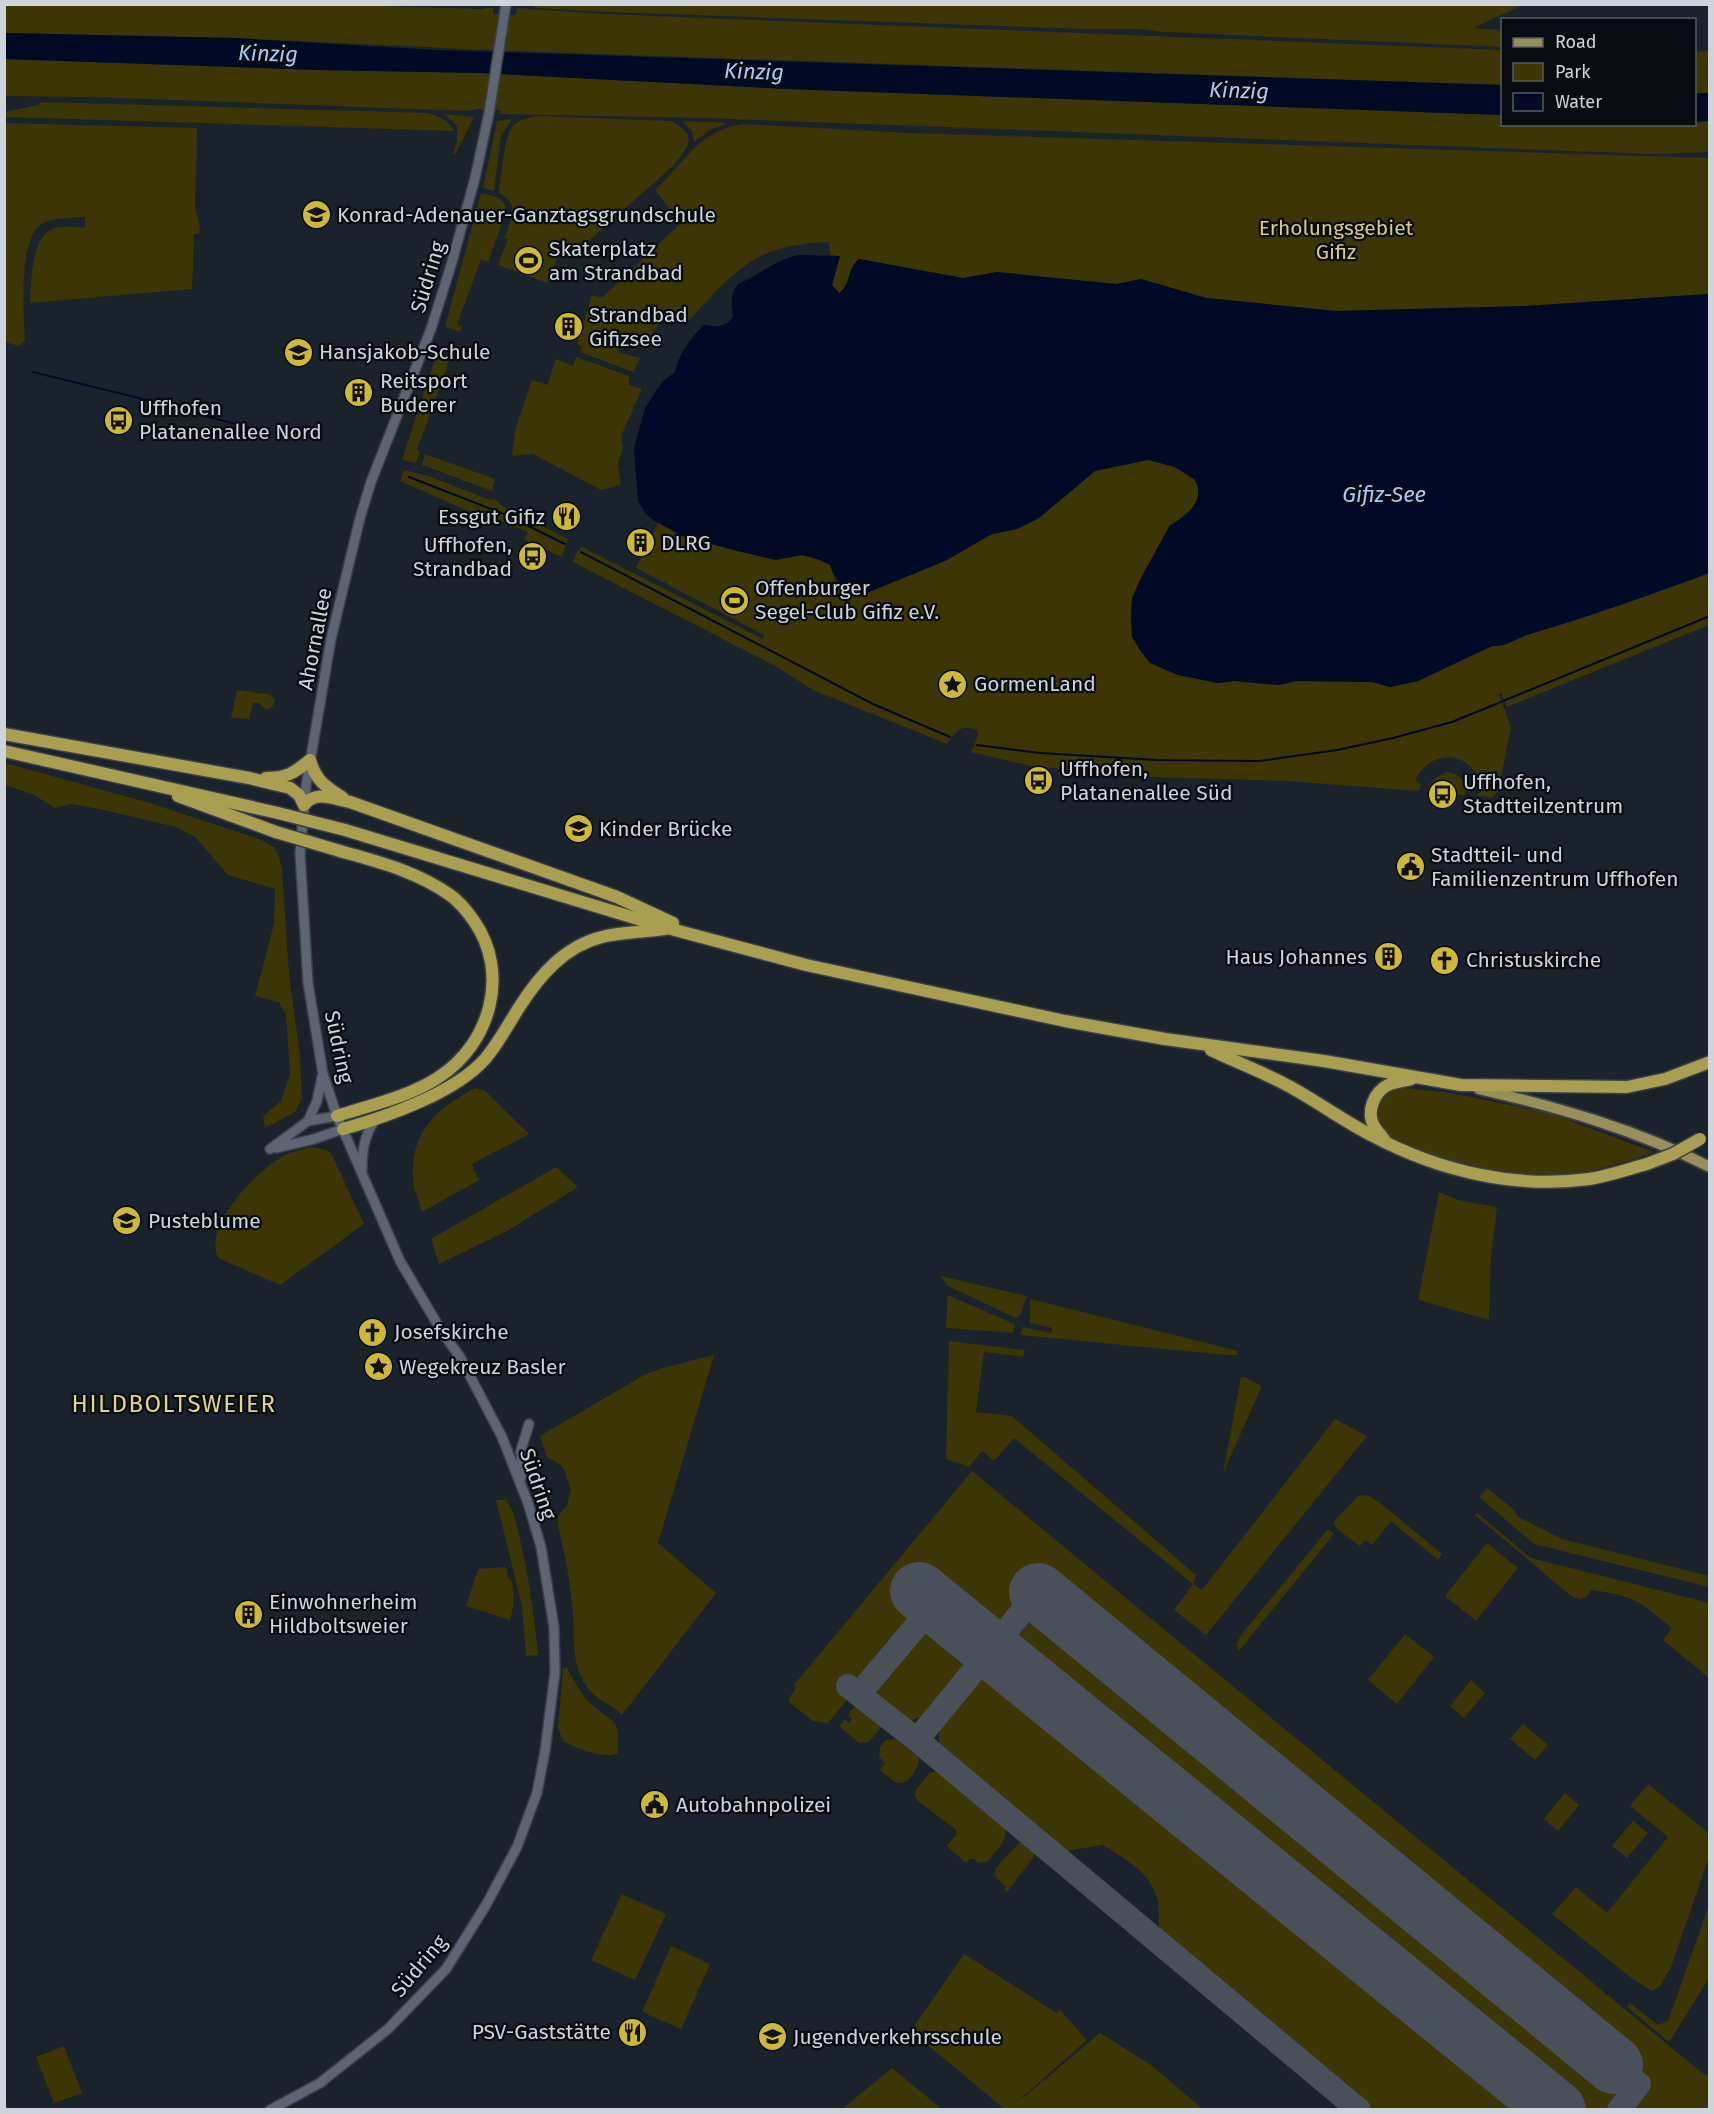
<svg xmlns="http://www.w3.org/2000/svg" width="1714" height="2114" font-family="'Fira Sans',sans-serif">
<rect width="100%" height="100%" fill="#1a222c"/>
<g fill="#3c3505">
<polygon points="318,4 481,9 493,7 493,14 515,15 518,8 604,14 1502,50 1502,85 512,51 235,38 5,33 5,5"/>
<polygon points="535,5 535,4 1523,5 1473,28 1502,30 1502,47 1164,32 1140,29 1085,29 582,11 537,8 534,7"/>
<polygon points="1709,51 1709,93 1695,93 1694,52"/>
<polygon points="5,59 319,70 480,73 788,89 1502,115 1502,124 1694,124 1695,122 1709,121 1710,152 1652,154 706,118 501,114 500,110 479,109 467,111 92,97 5,96"/>
<path d="M41,102L429,113C439,117 449,120 454,131L5,117V112L38,105Z"/>
<polygon points="444,114 474,117 456,153 453,155 457,142 457,126"/>
<path d="M538,116L671,121C698,135 690,145 674,165L573,255L569,258L558,256L547,283L498,265L508,239L504,238C512,218 521,205 499,193C500,180 502,166 504,154C508,129 510,120 538,116Z"/>
<polygon points="512,119 501,136 494,191 483,188 497,121"/>
<polygon points="682,121 728,123 710,130 694,142 692,131"/>
<path d="M4,123L197,128L195,209L200,225L199,234H194L192,289L30,303C31,283 31,238 52,229C61,225 76,228 85,227V217C71,218 55,217 43,223C17,237 24,316 25,341L19,346L5,342Z"/>
<path d="M743,124L908,133L1709,158V294L1525,306L1336,311L1206,298L1141,279L1116,284L997,272L963,278L859,259L845,289L839,293L832,285L840,256L830,255L829,242C806,243 778,246 757,258C729,274 708,301 685,324L665,315L648,340L649,346L647,347L643,338L626,332L621,338L617,352L640,358L633,372L580,352L582,347L577,344L592,295L602,298L681,223L657,193L656,189C686,161 698,131 743,124Z"/>
<path d="M481,193C493,196 506,197 506,212L488,262L481,260L457,324L462,327L460,331L445,327Z"/>
<polygon points="576,357 629,376 629,385 642,389 621,436 623,447 618,464 621,485 601,490 533,454 512,456 515,430 532,380 547,385 556,359 573,366"/>
<polygon points="435,359 449,361 417,450 420,452 416,463 402,460"/>
<polygon points="425,454 495,479 492,491 422,465"/>
<path d="M1148,460C1164,463 1200,472 1199,492C1198,507 1186,512 1177,521C1171,528 1167,537 1162,544C1148,567 1131,588 1131,616C1131,628 1145,651 1150,663L1178,675L1218,683L1234,681L1279,685L1296,681L1372,682L1391,687L1418,681L1492,646C1507,647 1516,638 1530,634C1591,616 1650,595 1709,573V625L1507,707L1501,693L1499,694L1511,728L1498,791L1492,798L1476,795L1481,792C1478,752 1432,744 1415,781L1421,784L1419,791L1287,781L1152,777L1031,766L971,752L978,736L977,730C959,724 957,731 947,744L813,690L777,667L573,562L577,552L582,547L763,639L764,635L636,568L659,522L682,536L790,558C802,551 819,559 830,565L838,589L859,596L945,561L992,534L1017,529L1039,518L1095,471Z"/>
<polygon points="404,470 429,476 490,500 494,499 504,507 568,539 562,557 525,540 527,532 498,519 495,523 400,481"/>
<polygon points="237,690 268,694 275,699 273,707 266,710 259,703 253,703 249,719 231,718"/>
<path d="M5,763L150,803L259,839C277,847 277,849 282,868L289,975L300,1055L302,1098L295,1112L265,1128L263,1116L281,1101L290,1074L286,1015L279,1002L255,996L274,924L275,889L228,875L195,837L176,827L99,809L71,804L55,808L34,795L5,785Z"/>
<path d="M1447,772C1460,774 1467,781 1465,795L1427,792C1430,781 1436,776 1447,772Z"/>
<path d="M1397,1087L1451,1093L1549,1113L1654,1152C1621,1164 1586,1174 1551,1176C1502,1179 1412,1160 1377,1126C1376,1103 1373,1095 1397,1087Z"/>
<path d="M475,1088L485,1091L529,1134L472,1164L479,1180L422,1212C419,1202 414,1190 413,1180C410,1132 436,1109 475,1088Z"/>
<path d="M311,1147L327,1150L331,1153L364,1224L280,1285L218,1258C203,1226 255,1173 280,1158C289,1152 301,1150 311,1147Z"/>
<polygon points="556,1167 578,1187 507,1231 439,1264 431,1239"/>
<polygon points="1439,1192 1461,1201 1497,1207 1491,1258 1489,1320 1418,1300"/>
<polygon points="940,1276 1027,1296 1020,1315 1016,1318 948,1286"/>
<polygon points="948,1295 1014,1324 1015,1327 1013,1333 946,1328"/>
<polygon points="1030,1299 1238,1351 1237,1355 1226,1355 1020,1335 1022,1327 1052,1333 1052,1328 1030,1323"/>
<polygon points="949,1341 1025,1350 1023,1357 984,1352 976,1412 1012,1416 1196,1575 1194,1584 1202,1590 1335,1419 1367,1436 1206,1635 1174,1610 1193,1584 1014,1438 994,1461 982,1451 969,1467 946,1459"/>
<path d="M714,1355L658,1543L716,1593L622,1715C611,1704 596,1700 587,1687C572,1666 574,1640 573,1616C572,1599 569,1582 567,1566C564,1549 558,1533 558,1516L567,1505L571,1490L564,1470L561,1465L547,1457L540,1436L644,1375L663,1368Z"/>
<polygon points="1241,1377 1245,1377 1262,1386 1223,1473"/>
<polygon points="972,1471 1701,2072 1709,2076 1709,2109 1575,2109 924,1578 908,1599 924,1612 859,1691 842,1678 835,1687 846,1696 846,1701 828,1723 813,1721 789,1702 789,1698 796,1688 794,1685"/>
<polygon points="1487,1488 1513,1509 1518,1517 1562,1539 1709,1576 1709,1587 1534,1544 1479,1497"/>
<polygon points="1367,1495 1379,1502 1442,1554 1438,1560 1391,1521 1372,1545 1365,1540 1360,1546 1338,1530 1334,1523 1336,1519 1358,1496"/>
<path d="M496,1500H506C515,1513 518,1529 521,1544C530,1583 534,1616 538,1655L526,1656L522,1606Z"/>
<path d="M1477,1513L1531,1558L1709,1603V1678L1663,1640L1672,1628C1660,1619 1647,1606 1633,1600C1621,1594 1605,1592 1591,1590L1587,1597L1580,1599L1571,1596L1475,1515Z"/>
<polygon points="1328,1529 1334,1534 1239,1651 1236,1645 1241,1635"/>
<polygon points="1487,1543 1518,1568 1476,1621 1445,1596"/>
<path d="M504,1567L507,1569L508,1578L512,1581C515,1594 514,1607 510,1620L466,1606L478,1569Z"/>
<path d="M929,1615L973,1652L975,1659C963,1680 928,1727 900,1720C886,1717 873,1703 862,1694Z"/>
<polygon points="1405,1634 1434,1657 1397,1704 1368,1680"/>
<path d="M563,1668H567C574,1680 580,1694 591,1704C616,1726 619,1715 618,1753C604,1760 576,1748 563,1741L558,1728Z"/>
<path d="M985,1676L1002,1678L1012,1685L1531,2109H1367L1157,1937C1166,1885 1145,1871 1103,1845L1060,1852L1050,1846L943,1758C941,1752 939,1745 939,1739C938,1716 965,1684 985,1676Z"/>
<polygon points="1471,1680 1485,1693 1464,1718 1450,1706"/>
<polygon points="853,1708 861,1708 882,1726 869,1742 859,1743 839,1726 845,1719 849,1723 852,1719 848,1715"/>
<polygon points="1523,1724 1548,1745 1535,1760 1510,1739"/>
<path d="M896,1739L918,1757L919,1763C906,1790 899,1787 880,1770L885,1763L879,1757L880,1747L886,1740Z"/>
<path d="M934,1772L940,1773L1005,1826C1009,1840 995,1852 987,1862L978,1863L974,1859H970L966,1863L947,1846L956,1835V1830L917,1800L915,1796L916,1790L929,1773Z"/>
<polygon points="1648,1784 1710,1834 1709,1857 1671,1967 1660,1986 1652,1991 1630,1977 1552,1914 1576,1887 1607,1913 1668,1837 1630,1806"/>
<polygon points="1565,1793 1579,1805 1558,1831 1544,1819"/>
<polygon points="1633,1821 1648,1833 1627,1858 1612,1846"/>
<polygon points="1019,1843 1023,1843 1034,1853 1033,1858 1007,1892 1004,1890 1006,1887 995,1876 995,1869"/>
<polygon points="622,1894 666,1914 635,1980 591,1960"/>
<polygon points="1709,1905 1709,1978 1669,2042 1627,2007 1630,2003 1658,2025 1668,2021"/>
<polygon points="671,1946 710,1964 681,2029 642,2012"/>
<polygon points="964,1954 1057,2013 1060,2010 1087,2040 1024,2096 1014,2102 1024,2097 1100,2033 1151,2065 1203,2109 1001,2109 1002,2107 911,2031"/>
<polygon points="64,2046 82,2093 54,2103 36,2057"/>
<polygon points="892,2068 942,2109 842,2109"/>
</g>
<g fill="#000a26">
<polygon points="5,33 235,38 436,50 1502,85 1502,115 788,89 480,73 319,70 5,59"/>
<polygon points="1694,93 1709,93 1709,121 1695,122"/>
<path d="M798,255L840,256L832,285L839,293C851,285 847,268 859,259L963,278L997,272L1116,284L1141,279L1206,298L1336,311L1525,306L1709,294V573C1650,595 1591,616 1530,634C1516,638 1507,647 1492,646L1418,681L1390,687L1372,682L1296,681L1279,685L1234,681L1218,683L1178,675L1150,663L1141,652L1132,637L1131,619L1132,598L1141,578L1170,525C1187,517 1206,500 1195,480L1175,467L1148,460L1095,471L1039,518L1017,529L992,534L945,561L864,594C846,586 837,585 830,565L820,560L802,555L776,560L733,550L682,536L653,520L645,513L638,501L634,448L645,408L662,382L675,372C678,355 691,337 704,325C716,326 726,329 733,316C731,303 730,295 738,284C759,275 775,260 798,255Z"/>
</g>
<g fill="none" stroke-linecap="round" stroke-linejoin="round">
<g stroke="#000a26" stroke-width="2">
<polyline points="33,372 139,398 257,430"/>
<polyline points="409,477 504,514 565,544"/>
<polyline points="581,552 873,704 950,737"/>
<polyline points="977,745 1040,753 1157,760 1259,761 1337,750 1393,738 1452,722 1710,616"/>
</g>
<g stroke="#4a505a" stroke-width="24">
<polyline points="848,1686 917,1740 1359,2110"/>
<polyline points="859,1694 935,1604"/>
<polyline points="917,1740 1038,1592"/>
<polyline points="1614,2065 1639,2084 1619,2110"/>
</g>
<g stroke="#4a505a" stroke-width="58">
<polyline points="919,1591 1557,2110"/>
<polyline points="1038,1592 1614,2065"/>
</g>
<defs>
<g id="tertiary">
<polyline points="308,1121 317,1101 322,1077"/>
<polyline points="276,1148 314,1139 343,1129"/>
<polyline points="270,1149 308,1121 337,1116"/>
<path d="M362,1170C362,1151 364,1136 375,1120"/>
<polyline points="521,1478 521,1450 529,1424"/>
<polyline points="270,2110 320,2083 388,2029 446,1969 486,1905 517,1847 537,1793 545,1751 555,1672 554,1627 541,1547 528,1503 502,1437 460,1357 442,1332 400,1261 337,1116 323,1074 308,983 300,853 306,786 331,639 360,518 371,482 431,329 452,262 475,178 489,113 506,4"/>
</g>
<path id="primary" d="M1479,1089C1558,1107 1637,1130 1710,1167"/>
<g id="trunk">
<path d="M4,734L249,778L290,788L299,795L304,805C316,790 333,799 350,802L617,897L673,923"/>
<polyline points="4,751 278,813"/>
<path d="M266,778C287,778 294,773 310,760C316,781 325,786 343,798"/>
<polyline points="178,796 276,832"/>
<polyline points="345,830 671,929 806,965 1065,1021 1165,1039 1324,1061 1461,1085 1627,1087 1665,1079 1710,1062"/>
<path d="M1211,1050C1238,1063 1268,1074 1294,1089C1321,1104 1345,1122 1373,1136C1439,1171 1515,1189 1589,1179C1609,1176 1628,1169 1647,1164"/>
<path d="M337,1116C371,1105 409,1097 439,1077C491,1043 510,973 474,921C467,911 460,902 450,895C416,871 378,862 340,851"/>
<path d="M343,1129C386,1117 455,1093 485,1059C498,1044 509,1023 520,1006C540,975 565,946 602,937C622,932 644,932 665,929"/>
<path d="M1385,1141C1382,1136 1377,1131 1374,1126C1366,1112 1374,1092 1388,1085C1395,1082 1404,1081 1411,1079"/>
</g>
</defs>
<use href="#tertiary" stroke="#3a3f48" stroke-width="12"/>
<use href="#primary" stroke="#3a3f48" stroke-width="14"/>
<use href="#trunk" stroke="#3a3f48" stroke-width="15"/>
<use href="#tertiary" stroke="#5c6571" stroke-width="9"/>
<use href="#primary" stroke="#979058" stroke-width="10"/>
<use href="#trunk" stroke="#aa9e50" stroke-width="12"/>
<defs>
<polyline id="rail" points="4,2107 5,2110"/>
</defs>
<use href="#rail" stroke="#797f88" stroke-width="4.5"/>
<use href="#rail" stroke="#080b10" stroke-width="2" stroke-dasharray="7" stroke-linecap="butt"/>
<defs>
<g id="trunk-bridge">
<polyline points="278,813 345,830"/>
<polyline points="276,832 340,851"/>
<polyline points="1647,1164 1673,1154 1700,1139"/>
</g>
</defs>
<use href="#trunk-bridge" stroke="#3a3f48" stroke-width="15" stroke-linecap="butt"/>
<use href="#trunk-bridge" stroke="#aa9e50" stroke-width="12"/>
</g>
<defs>
<symbol id="school-disc" viewBox="-11 -11 22 22"><circle r="9.5" fill="#ceb838" stroke="#080b10"/><path d="M0-5L7-2L0 1L-7-2ZM-4 1L0 2.5L4 1V4Q0 6-4 4Z" fill="#111"/></symbol>
<symbol id="stadium-disc" viewBox="-11 -11 22 22"><circle r="9.5" fill="#ceb838" stroke="#080b10"/><path d="M0-5a6.5 5 0 1 0 0 10a6.5 5 0 1 0 0-10ZM-3.5-1.8h7v3.6h-7Z" fill="#111"/></symbol>
<symbol id="building-disc" viewBox="-11 -11 22 22"><circle r="9.5" fill="#ceb838" stroke="#080b10"/><path d="M-4-6H4V6H1V3H-1V6H-4ZM-2.5-4.3h1.7v1.8h-1.7ZM.8-4.3h1.7v1.8H.8ZM-2.5-1h1.7V.8h-1.7ZM.8-1h1.7V.8H.8Z" fill="#111"/></symbol>
<symbol id="bus-disc" viewBox="-11 -11 22 22"><circle r="9.5" fill="#ceb838" stroke="#080b10"/><path d="M-5-6H5V4H4V6H2V4H-2V6H-4V4H-5ZM-3.5-4V0h7V-4ZM-3.5 1.2v1.5H-2V1.2ZM2 1.2v1.5H3.5V1.2Z" fill="#111"/></symbol>
<symbol id="restaurant-disc" viewBox="-11 -11 22 22"><circle r="9.5" fill="#ceb838" stroke="#080b10"/><path d="M-5-6h1v4h1v-4h1v4h1v-4h1v5L-1.5 .5V6h-2V.5L-5-1ZM5-6V6H3V1.5H1.5Q1.5-4 5-6Z" fill="#111"/></symbol>
<symbol id="sight-disc" viewBox="-11 -11 22 22"><circle r="9.5" fill="#ceb838" stroke="#080b10"/><path d="M0-6L1.8-2.2L6-1.7L2.9 1.2L3.7 5.4L0 3.3L-3.7 5.4L-2.9 1.2L-6-1.7L-1.8-2.2Z" fill="#111"/></symbol>
<symbol id="civic-disc" viewBox="-11 -11 22 22"><circle r="9.5" fill="#ceb838" stroke="#080b10"/><path d="M-.6-6.5H3V-4.5H.6V-3L4-1V1h2V6H-6V1h2V-1L-.6-3ZM-1.2 2.5V6h2.4V2.5Z" fill="#111"/></symbol>
<symbol id="church-disc" viewBox="-11 -11 22 22"><circle r="9.5" fill="#ceb838" stroke="#080b10"/><path d="M-1.2-6h2.4v3.5h3.3v2.4h-3.3V6h-2.4V-.1h-3.3v-2.4h3.3Z" fill="#111"/></symbol>
</defs>
<g fill-rule="evenodd">
<use href="#school-disc" x="300" y="198" width="33" height="33"/>
<use href="#stadium-disc" x="512" y="244" width="33" height="33"/>
<use href="#building-disc" x="552" y="310" width="33" height="33"/>
<use href="#school-disc" x="282" y="336" width="33" height="33"/>
<use href="#building-disc" x="342" y="376" width="33" height="33"/>
<use href="#bus-disc" x="102" y="404" width="33" height="33"/>
<use href="#restaurant-disc" x="550" y="500" width="33" height="33"/>
<use href="#building-disc" x="624" y="526" width="33" height="33"/>
<use href="#bus-disc" x="516" y="540" width="33" height="33"/>
<use href="#stadium-disc" x="718" y="584" width="33" height="33"/>
<use href="#sight-disc" x="936" y="668" width="33" height="33"/>
<use href="#bus-disc" x="1022" y="764" width="33" height="33"/>
<use href="#bus-disc" x="1426" y="778" width="33" height="33"/>
<use href="#school-disc" x="562" y="812" width="33" height="33"/>
<use href="#civic-disc" x="1394" y="850" width="33" height="33"/>
<use href="#building-disc" x="1372" y="940" width="33" height="33"/>
<use href="#church-disc" x="1428" y="944" width="33" height="33"/>
<use href="#school-disc" x="110" y="1204" width="33" height="33"/>
<use href="#church-disc" x="356" y="1316" width="33" height="33"/>
<use href="#sight-disc" x="362" y="1350" width="33" height="33"/>
<use href="#building-disc" x="232" y="1598" width="33" height="33"/>
<use href="#civic-disc" x="638" y="1788" width="33" height="33"/>
<use href="#restaurant-disc" x="616" y="2016" width="33" height="33"/>
<use href="#school-disc" x="756" y="2020" width="33" height="33"/>
</g>
<g text-anchor="middle" stroke-width="4.5" stroke-linejoin="round" paint-order="stroke">
<g font-size="21" fill="#cfd4db" stroke="#080b10" text-anchor="start">
<text x="337" y="222">Konrad-Adenauer-Ganztagsgrundschule</text>
<text x="549" y="256">Skaterplatz<tspan x="549" dy="24">am Strandbad</tspan></text>
<text x="589" y="322">Strandbad<tspan x="589" dy="24">Gifizsee</tspan></text>
<text x="319" y="359">Hansjakob-Schule</text>
<text x="380" y="388">Reitsport<tspan x="380" dy="24">Buderer</tspan></text>
<text x="139" y="415">Uffhofen<tspan x="139" dy="24">Platanenallee Nord</tspan></text>
<text x="545" y="524" text-anchor="end">Essgut Gifiz</text>
<text x="661" y="550">DLRG</text>
<text x="512" y="552" text-anchor="end">Uffhofen,<tspan x="512" dy="24">Strandbad</tspan></text>
<text x="755" y="595">Offenburger<tspan x="755" dy="24">Segel-Club Gifiz e.V.</tspan></text>
<text x="974" y="691">GormenLand</text>
<text x="1060" y="776">Uffhofen,<tspan x="1060" dy="24">Platanenallee Süd</tspan></text>
<text x="1463" y="789">Uffhofen,<tspan x="1463" dy="24">Stadtteilzentrum</tspan></text>
<text x="599" y="836">Kinder Brücke</text>
<text x="1431" y="862">Stadtteil- und<tspan x="1431" dy="24">Familienzentrum Uffhofen</tspan></text>
<text x="1367" y="964" text-anchor="end">Haus Johannes</text>
<text x="1466" y="967">Christuskirche</text>
<text x="148" y="1228">Pusteblume</text>
<text x="394" y="1339">Josefskirche</text>
<text x="399" y="1374">Wegekreuz Basler</text>
<text x="269" y="1609">Einwohnerheim<tspan x="269" dy="24">Hildboltsweier</tspan></text>
<text x="676" y="1812">Autobahnpolizei</text>
<text x="611" y="2039" text-anchor="end">PSV-Gaststätte</text>
<text x="793" y="2044">Jugendverkehrsschule</text>
</g>
<g font-size="21" fill="#d7ca81" stroke="#080b10">
<text x="1336" y="235">Erholungsgebiet<tspan x="1336" dy="24">Gifiz</tspan></text>
</g>
<g font-size="21" fill="#cfd4db" stroke="#080b10">
<text transform="translate(428 277) rotate(-73)" y="7">Südring</text>
<text transform="translate(315 639) rotate(-79)" y="7">Ahornallee</text>
<text transform="translate(339 1047) rotate(78)" y="7">Südring</text>
<text transform="translate(538 1484) rotate(71)" y="7">Südring</text>
<text transform="translate(419 1966) rotate(-50)" y="7">Südring</text>
</g>
<g font-size="22" font-style="italic" fill="#a7cbf9" stroke="#080b10">
<text transform="translate(268 53) rotate(2)" y="8">Kinzig</text>
<text transform="translate(754 71) rotate(2)" y="8">Kinzig</text>
<text transform="translate(1239 90) rotate(2)" y="8">Kinzig</text>
<text x="1384" y="502">Gifiz-See</text>
</g>
<g font-size="24" letter-spacing="1.5" fill="#e2d586" stroke="#080b10">
<text x="174" y="1412">HILDBOLTSWEIER</text>
</g>
</g>
<rect width="1714" height="2114" fill="none" stroke="#cfd4db" stroke-width="12"/>
<rect x="1501" y="18" width="195" height="108" fill="#080b10" stroke="#585b61" stroke-width="1.5"/>
<rect x="1513" y="38" width="30" height="9" fill="#979058" stroke="#585b61" stroke-width="1.5"/>
<text x="1555" y="48" font-size="18" fill="#cfd4db">Road</text>
<rect x="1513" y="63" width="30" height="18" fill="#3c3505" stroke="#585b61" stroke-width="1.5"/>
<text x="1555" y="78" font-size="18" fill="#cfd4db">Park</text>
<rect x="1513" y="93" width="30" height="18" fill="#000a26" stroke="#585b61" stroke-width="1.5"/>
<text x="1555" y="108" font-size="18" fill="#cfd4db">Water</text>
</svg>
